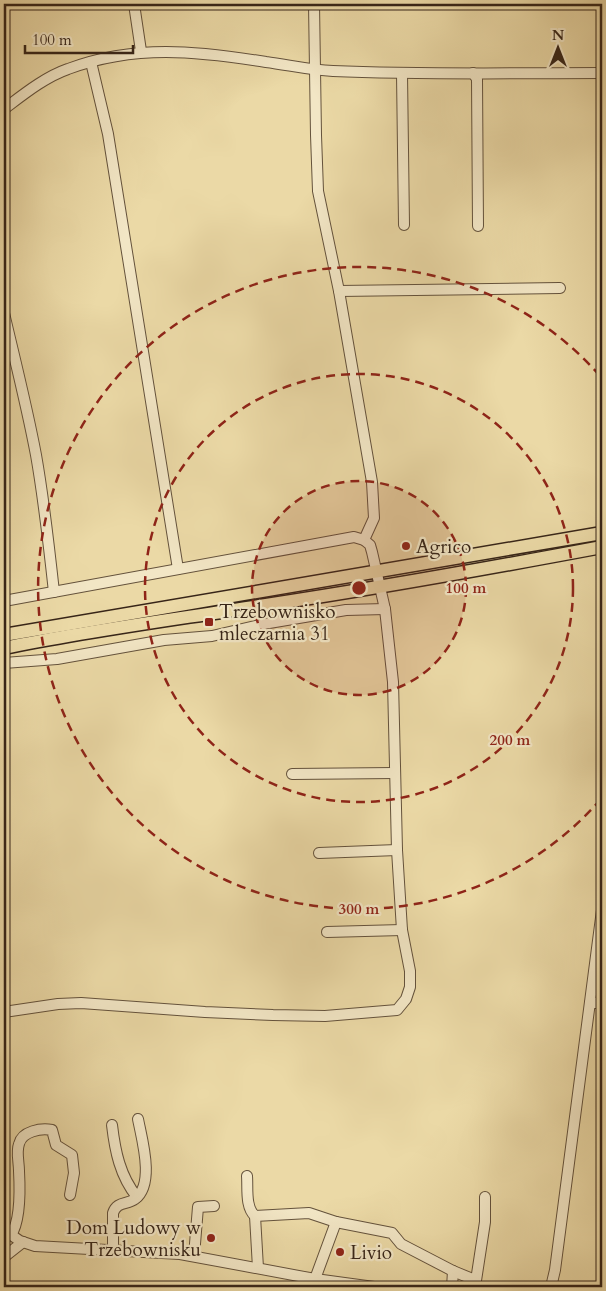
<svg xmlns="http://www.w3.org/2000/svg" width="606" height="1291" font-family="Cardo,serif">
<rect width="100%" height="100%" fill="#ebd9a6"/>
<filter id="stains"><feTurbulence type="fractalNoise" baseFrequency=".004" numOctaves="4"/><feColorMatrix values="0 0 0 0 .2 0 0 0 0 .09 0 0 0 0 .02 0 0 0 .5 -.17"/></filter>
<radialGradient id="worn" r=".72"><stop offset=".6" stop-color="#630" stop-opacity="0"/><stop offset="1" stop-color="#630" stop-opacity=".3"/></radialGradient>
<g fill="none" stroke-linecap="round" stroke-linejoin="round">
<defs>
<g id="minor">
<polyline points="134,4 141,51"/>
<polyline points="314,4 316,135 318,191 339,291 372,482 374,518 364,540"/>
<polyline points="91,62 108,134 178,569"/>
<polyline points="473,73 477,79 478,226"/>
<polyline points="402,74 404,225"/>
<path d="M4,109C24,94 45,77 68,69C135,44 197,51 266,62C289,65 310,70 333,71C423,75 513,73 602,73"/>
<polyline points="339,291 560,288"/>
<path d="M4,313C15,360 27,407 36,455C44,500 49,546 54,592"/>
<polyline points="4,601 354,537 364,540 370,545 372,552 385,609 393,682 397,850 402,930 410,971 410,987 406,999 397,1010 325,1016 273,1015 205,1012 81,1003 58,1004 4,1012"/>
<polyline points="4,663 57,659 164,640 212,636 269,623 346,610 385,609"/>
<polyline points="292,774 394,773"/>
<polyline points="319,853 397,850"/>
<polyline points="327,932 402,930"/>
<polyline points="590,1003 602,1003"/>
<path d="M112,1125C115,1151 120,1176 137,1197"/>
<path d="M247,1176C248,1188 245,1207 255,1216"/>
<polyline points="4,1230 20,1241 35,1246 180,1254 315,1279 374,1287"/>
<path d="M11,1235C21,1220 20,1189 19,1171C19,1162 16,1152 19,1144C22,1131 41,1128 52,1130L56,1145L72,1155L74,1173L70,1195"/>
<path d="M113,1250V1213C117,1201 127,1205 135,1199C155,1184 142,1140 138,1119"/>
<polyline points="194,1256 198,1207 214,1206"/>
<polyline points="4,1257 23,1242"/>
<polyline points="258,1268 255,1216 309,1213 336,1222 392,1233 401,1244 453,1271 475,1280"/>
<polyline points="315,1279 336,1222"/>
<polyline points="452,1287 453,1271"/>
<polyline points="475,1287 485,1222 485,1197"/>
<polyline points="551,1287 555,1270 602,910"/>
</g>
<g id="major">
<polyline points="4,635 602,533"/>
<path d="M4,648C91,630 178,619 266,605C378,588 490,568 602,547"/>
</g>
</defs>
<use href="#minor" stroke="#64523c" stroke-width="12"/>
<use href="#major" stroke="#372518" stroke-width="15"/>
<use href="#minor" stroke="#f2e6c5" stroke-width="10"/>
<use href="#major" stroke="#ebd9a6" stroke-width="12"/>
</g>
<circle cx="359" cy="588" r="107" fill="#8f2418" fill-opacity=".12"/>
<g fill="none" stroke="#8f2418" stroke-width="2.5" stroke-dasharray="9 6">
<circle cx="359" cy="588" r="107"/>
<circle cx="359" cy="588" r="214"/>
<path d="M601 799A321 321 0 1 1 601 377"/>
</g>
<g fill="#8f2418" stroke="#f2e6c5" stroke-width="2">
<circle cx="406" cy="546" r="5"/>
<rect x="204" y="617" width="10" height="10" rx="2.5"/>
<circle cx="211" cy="1238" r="5"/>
<circle cx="340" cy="1252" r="5"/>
</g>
<g text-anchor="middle" stroke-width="4.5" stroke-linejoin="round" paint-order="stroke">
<g font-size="19" fill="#372518" stroke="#f2e6c5" text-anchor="start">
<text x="416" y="553">Agrico</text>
<text x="219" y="618">Trzebownisko<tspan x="219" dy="22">mleczarnia 31</tspan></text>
<text x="201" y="1234" text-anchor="end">Dom Ludowy w<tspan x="201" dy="22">Trzebownisku</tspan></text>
<text x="350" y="1259">Livio</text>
</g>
</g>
<circle cx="359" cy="588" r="8" fill="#8f2418" stroke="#f2e6c5" stroke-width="2.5"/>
<g font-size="15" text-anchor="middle" font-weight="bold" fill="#8f2418" stroke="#f2e6c5" stroke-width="4.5" stroke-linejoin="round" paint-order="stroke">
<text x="466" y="593">100 m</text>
<text x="510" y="745">200 m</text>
<text x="359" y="914">300 m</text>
</g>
<rect width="606" height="1291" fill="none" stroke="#ebd9a6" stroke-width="20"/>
<rect x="5" y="5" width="596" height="1281" fill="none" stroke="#372518" stroke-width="2.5"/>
<rect x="10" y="10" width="586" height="1271" fill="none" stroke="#372518"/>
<g transform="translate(558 48)" stroke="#f2e6c5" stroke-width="4" paint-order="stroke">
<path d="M0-4L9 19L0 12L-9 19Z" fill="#372518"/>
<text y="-8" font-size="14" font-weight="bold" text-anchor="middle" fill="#372518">N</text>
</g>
<path d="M25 45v8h108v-8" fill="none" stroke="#372518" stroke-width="2.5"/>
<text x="32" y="45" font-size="15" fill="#372518" stroke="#f2e6c5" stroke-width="4" paint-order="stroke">100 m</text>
<rect width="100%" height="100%" filter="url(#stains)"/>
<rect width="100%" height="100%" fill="url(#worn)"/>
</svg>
